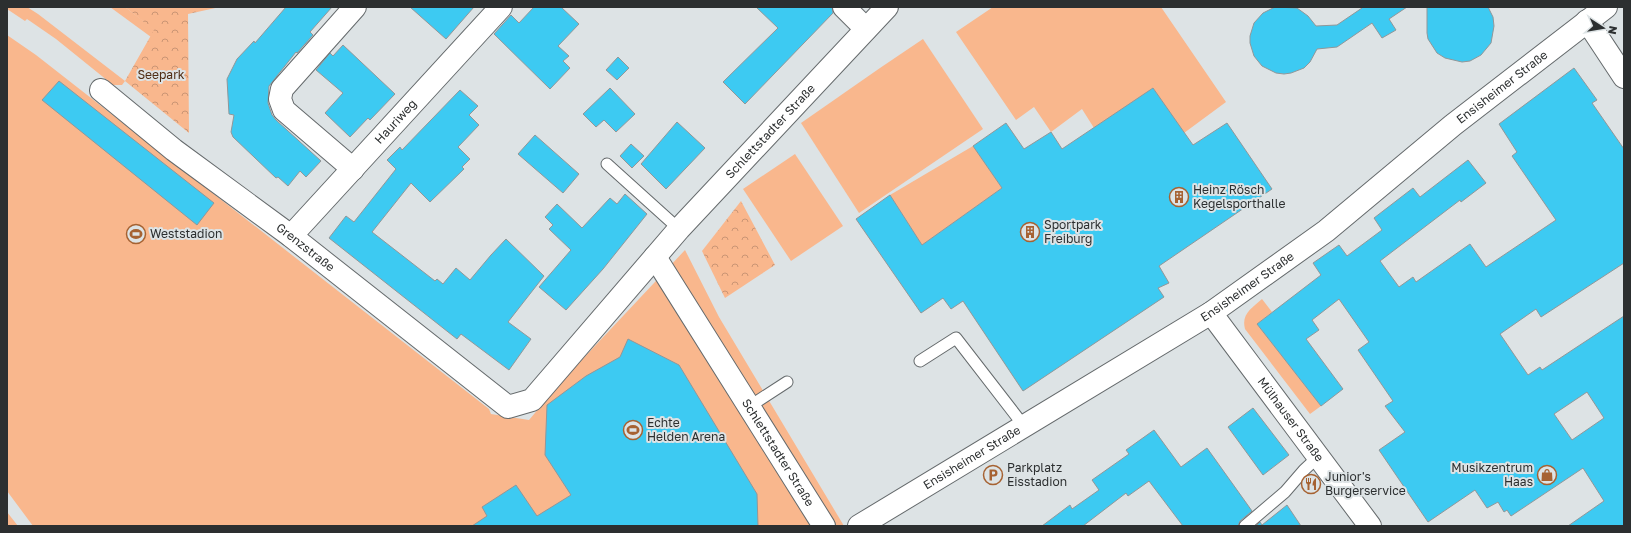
<svg xmlns="http://www.w3.org/2000/svg" width="1631" height="533" font-family="'Golos Text',sans-serif">
<defs>
<pattern id="forest-crowns" width="20" height="18" patternUnits="userSpaceOnUse"><rect width="20" height="18" fill="#f9b78d"/><path d="M2 6a3 3 0 1 1 6 0M12 15a3 3 0 1 1 6 0" fill="none" stroke="#ca9574"/></pattern>
</defs>
<rect width="100%" height="100%" fill="#dde3e5"/>
<g fill="#f9b78d">
<polygon points="7,7 27,7 38,14 125,81 122,85 113,85 56,39 27,19 25,21 7,9"/>
<polygon points="110,7 125,7 155,30 151,37"/>
<polygon points="993,7 1161,7 1226,102 1184,133 1153,88 1094,128 1082,109 1051,132 1034,107 1016,120 956,32"/>
<polygon points="7,35 36,55 489,409 491,414 529,420 562,381 685,250 719,317 844,526 33,526 7,491"/>
<polygon points="923,39 983,129 859,213 801,123 880,68"/>
<polygon points="973,146 1002,188 922,245 890,195"/>
<polygon points="795,154 843,226 791,261 743,189"/>
<path d="M1262,299L1272,312L1257,324L1321,406L1310,414L1245,329C1241,314 1252,308 1262,299Z"/>
<polygon points="7,512 18,526 7,526"/>
</g>
<g fill="url(#forest-crowns)">
<polygon points="125,7 220,7 188,14 189,133 125,81 154,30"/>
<polygon points="741,201 775,265 725,298 702,251"/>
</g>
<g fill="#3dcaf2" stroke="#919799" fill-rule="evenodd">
<polygon points="286,7 332,7 310,32 313,35 297,53 296,52 269,86 268,103 272,115 276,120 321,161 306,177 300,171 288,186 278,177 276,178 233,137 231,132 234,115 229,114 227,79 237,59 254,41 255,43"/>
<polygon points="410,7 474,7 446,39"/>
<polygon points="534,7 561,7 579,24 558,46 569,56 563,61 570,68 550,89 494,34 511,15 519,23"/>
<polygon points="756,7 832,7 833,13 745,104 723,82 778,28"/>
<polygon points="1275,7 1297,8 1308,16 1316,26 1337,25 1362,8 1361,7 1407,7 1389,19 1396,30 1382,38 1372,23 1337,47 1317,49 1310,62 1304,68 1291,73 1284,74 1276,73 1262,66 1254,56 1250,43 1250,36 1254,23 1263,13"/>
<polygon points="1427,7 1488,7 1493,17 1494,26 1491,43 1481,55 1470,61 1462,62 1445,58 1437,53 1428,39 1427,33"/>
<polygon points="343,45 395,94 370,120 368,118 350,137 325,113 343,93 316,70 330,53 333,56"/>
<polygon points="618,57 629,68 617,80 606,70"/>
<path d="M1574,68L1597,100L1592,103L1624,149V263L1541,317L1536,309L1500,334L1528,375L1540,367L1542,370L1624,316V526H1568L1604,501L1583,468L1511,516L1507,510L1504,512L1498,502L1487,508L1475,490L1428,522L1379,450L1405,432L1385,406L1393,401L1358,350L1369,342L1339,299L1312,320L1319,330L1306,339L1343,389L1321,406L1257,324L1321,275L1313,263L1339,245L1347,256L1382,230L1374,218L1413,188L1420,197L1468,160L1486,183L1461,202L1460,200L1380,261L1399,287L1413,277L1416,282L1470,244L1486,267L1556,220L1512,156L1517,152L1499,124ZM1587,392L1604,418L1572,440L1554,414Z"/>
<polygon points="59,81 214,203 197,225 42,100"/>
<polygon points="610,88 635,114 616,132 604,120 596,127 583,114"/>
<polygon points="1153,88 1193,145 1227,123 1272,189 1159,266 1169,283 1158,288 1164,297 1023,391 963,301 951,309 943,298 921,313 856,219 890,195 922,245 1002,188 973,146 1006,123 1024,149 1051,132 1062,149"/>
<polygon points="460,90 478,106 469,115 479,125 458,147 470,159 462,167 464,169 430,202 411,183 372,232 435,281 437,279 443,284 456,268 470,280 491,255 506,239 544,276 508,322 531,339 509,370 461,334 457,339 329,238 346,216 354,222 396,169 387,160 400,147 402,150"/>
<polygon points="677,122 705,148 666,189 641,164"/>
<polygon points="535,135 579,174 563,193 518,154"/>
<polygon points="631,144 644,156 632,168 620,156"/>
<polygon points="625,194 647,214 603,269 566,310 539,287 571,250 549,229 553,225 545,217 557,204 582,228 610,198 617,204"/>
<polygon points="628,339 679,365 757,494 758,526 472,526 487,516 482,507 516,485 537,516 571,495 545,455 547,405 586,376 620,357"/>
<polygon points="1253,408 1289,455 1263,475 1228,427"/>
<polygon points="1154,430 1181,467 1207,448 1252,511 1240,521 1238,526 1183,526 1149,481 1128,496 1126,493 1083,526 1042,526 1070,505 1072,509 1099,490 1092,480 1129,454 1126,450"/>
<polygon points="1287,505 1301,526 1256,526 1260,522 1262,525"/>
</g>
<g fill="none" stroke-linecap="round" stroke-linejoin="round">
<defs>
<g id="lane">
<polyline points="607,164 679,229"/>
<polyline points="920,361 956,338 1024,426"/>
<polyline points="750,406 787,382"/>
<polyline points="1245,526 1285,492 1304,470 1318,457"/>
</g>
<g id="street">
<polyline points="844,7 866,29"/>
<polyline points="1587,21 1624,77"/>
<path id="s1" d="M101,90L174,150L291,236L508,407L532,400L679,229L887,7"/>
<polyline points="353,169 284,110 280,99 282,89 355,7"/>
<path id="s2" d="M291,236L501,7"/>
<path id="s3" d="M655,257L824,526"/>
<path id="s4" d="M1211,313L1370,526"/>
<path id="s5" d="M859,526L1211,313L1326,231L1453,125L1606,7"/>
</g>
</defs>
<use href="#lane" stroke="#656a6c" stroke-width="13"/>
<use href="#street" stroke="#656a6c" stroke-width="24"/>
<use href="#lane" stroke="#fff" stroke-width="11"/>
<use href="#street" stroke="#fff" stroke-width="22"/>
</g>
<defs>
<symbol id="building-ring" viewBox="-11 -11 22 22"><circle r="9.5" fill="#dde3e5" stroke="#a66232" stroke-width="1.5"/><path d="M-4-6H4V6H1V3H-1V6H-4ZM-2.5-4.3h1.7v1.8h-1.7ZM.8-4.3h1.7v1.8H.8ZM-2.5-1h1.7V.8h-1.7ZM.8-1h1.7V.8H.8Z" fill="#a66232"/></symbol>
<symbol id="stadium-ring" viewBox="-11 -11 22 22"><circle r="9.5" fill="#dde3e5" stroke="#a66232" stroke-width="1.5"/><path d="M0-5a6.5 5 0 1 0 0 10a6.5 5 0 1 0 0-10ZM-3.5-1.8h7v3.6h-7Z" fill="#a66232"/></symbol>
<symbol id="parking-ring" viewBox="-11 -11 22 22"><circle r="9.5" fill="#dde3e5" stroke="#a66232" stroke-width="1.5"/><path d="M-3.5-5.5H1a3.5 3.5 0 0 1 0 7H-1V5.5H-3.5ZM-1-3.4V-.6H.8a1.4 1.4 0 0 0 0-2.8Z" fill="#a66232"/></symbol>
<symbol id="shop-ring" viewBox="-11 -11 22 22"><circle r="9.5" fill="#dde3e5" stroke="#a66232" stroke-width="1.5"/><path d="M-5-2.5h2.3a2.7 3.5 0 0 1 5.4 0H5L5.5 6h-11ZM-1.5-2.5h3a1.5 2.3 0 0 0-3 0Z" fill="#a66232"/></symbol>
<symbol id="restaurant-ring" viewBox="-11 -11 22 22"><circle r="9.5" fill="#dde3e5" stroke="#a66232" stroke-width="1.5"/><path d="M-5-6h1v4h1v-4h1v4h1v-4h1v5L-1.5 .5V6h-2V.5L-5-1ZM5-6V6H3V1.5H1.5Q1.5-4 5-6Z" fill="#a66232"/></symbol>
</defs>
<g fill-rule="evenodd">
<use href="#building-ring" x="1168" y="186" width="22" height="22"/>
<use href="#building-ring" x="1019" y="221" width="22" height="22"/>
<use href="#stadium-ring" x="125" y="223" width="22" height="22"/>
<use href="#stadium-ring" x="622" y="419" width="22" height="22"/>
<use href="#parking-ring" x="982" y="464" width="22" height="22"/>
<use href="#shop-ring" x="1536" y="464" width="22" height="22"/>
<use href="#restaurant-ring" x="1300" y="473" width="22" height="22"/>
</g>
<g text-anchor="middle" stroke-width="4" stroke-linejoin="round" paint-order="stroke">
<g font-size="12" fill="#502d14" stroke="#dde3e5">
<text x="161" y="79">Seepark</text>
</g>
<g font-size="12" fill="#2c2f30" stroke="#dde3e5">
<text dy="4" stroke="none"><textPath href="#s5" startOffset="780">Ensisheimer Straße</textPath></text>
<text dy="4" stroke="none"><textPath href="#s2" startOffset="155">Hauriweg</textPath></text>
<text dy="4" stroke="none"><textPath href="#s1" startOffset="900">Schlettstadter Straße</textPath></text>
<text dy="4" stroke="none"><textPath href="#s1" startOffset="258">Grenzstraße</textPath></text>
<text dy="4" stroke="none"><textPath href="#s5" startOffset="456">Ensisheimer Straße</textPath></text>
<text dy="4" stroke="none"><textPath href="#s4" startOffset="133">Mülhauser Straße</textPath></text>
<text dy="4" stroke="none"><textPath href="#s3" startOffset="231">Schlettstadter Straße</textPath></text>
<text dy="4" stroke="none"><textPath href="#s5" startOffset="132">Ensisheimer Straße</textPath></text>
</g>
<g font-size="12" fill="#2c2f30" stroke="#dde3e5" text-anchor="start">
<text x="1193" y="194">Heinz Rösch<tspan x="1193" dy="14">Kegelsporthalle</tspan></text>
<text x="1044" y="229">Sportpark<tspan x="1044" dy="14">Freiburg</tspan></text>
<text x="150" y="238">Weststadion</text>
<text x="647" y="427">Echte<tspan x="647" dy="14">Helden Arena</tspan></text>
<text x="1007" y="472">Parkplatz<tspan x="1007" dy="14">Eisstadion</tspan></text>
<text x="1533" y="472" text-anchor="end">Musikzentrum<tspan x="1533" dy="14">Haas</tspan></text>
<text x="1325" y="481">Junior's<tspan x="1325" dy="14">Burgerservice</tspan></text>
</g>
</g>
<rect width="1631" height="533" fill="none" stroke="#2c2f30" stroke-width="16"/>
<g transform="translate(1603 28) rotate(102)" stroke="#dde3e5" stroke-width="3" paint-order="stroke">
<path d="M0-3L7 15L0 10L-7 15Z" fill="#2c2f30"/>
<text y="-6" font-size="11" font-weight="bold" text-anchor="middle" fill="#2c2f30">N</text>
</g>
</svg>
